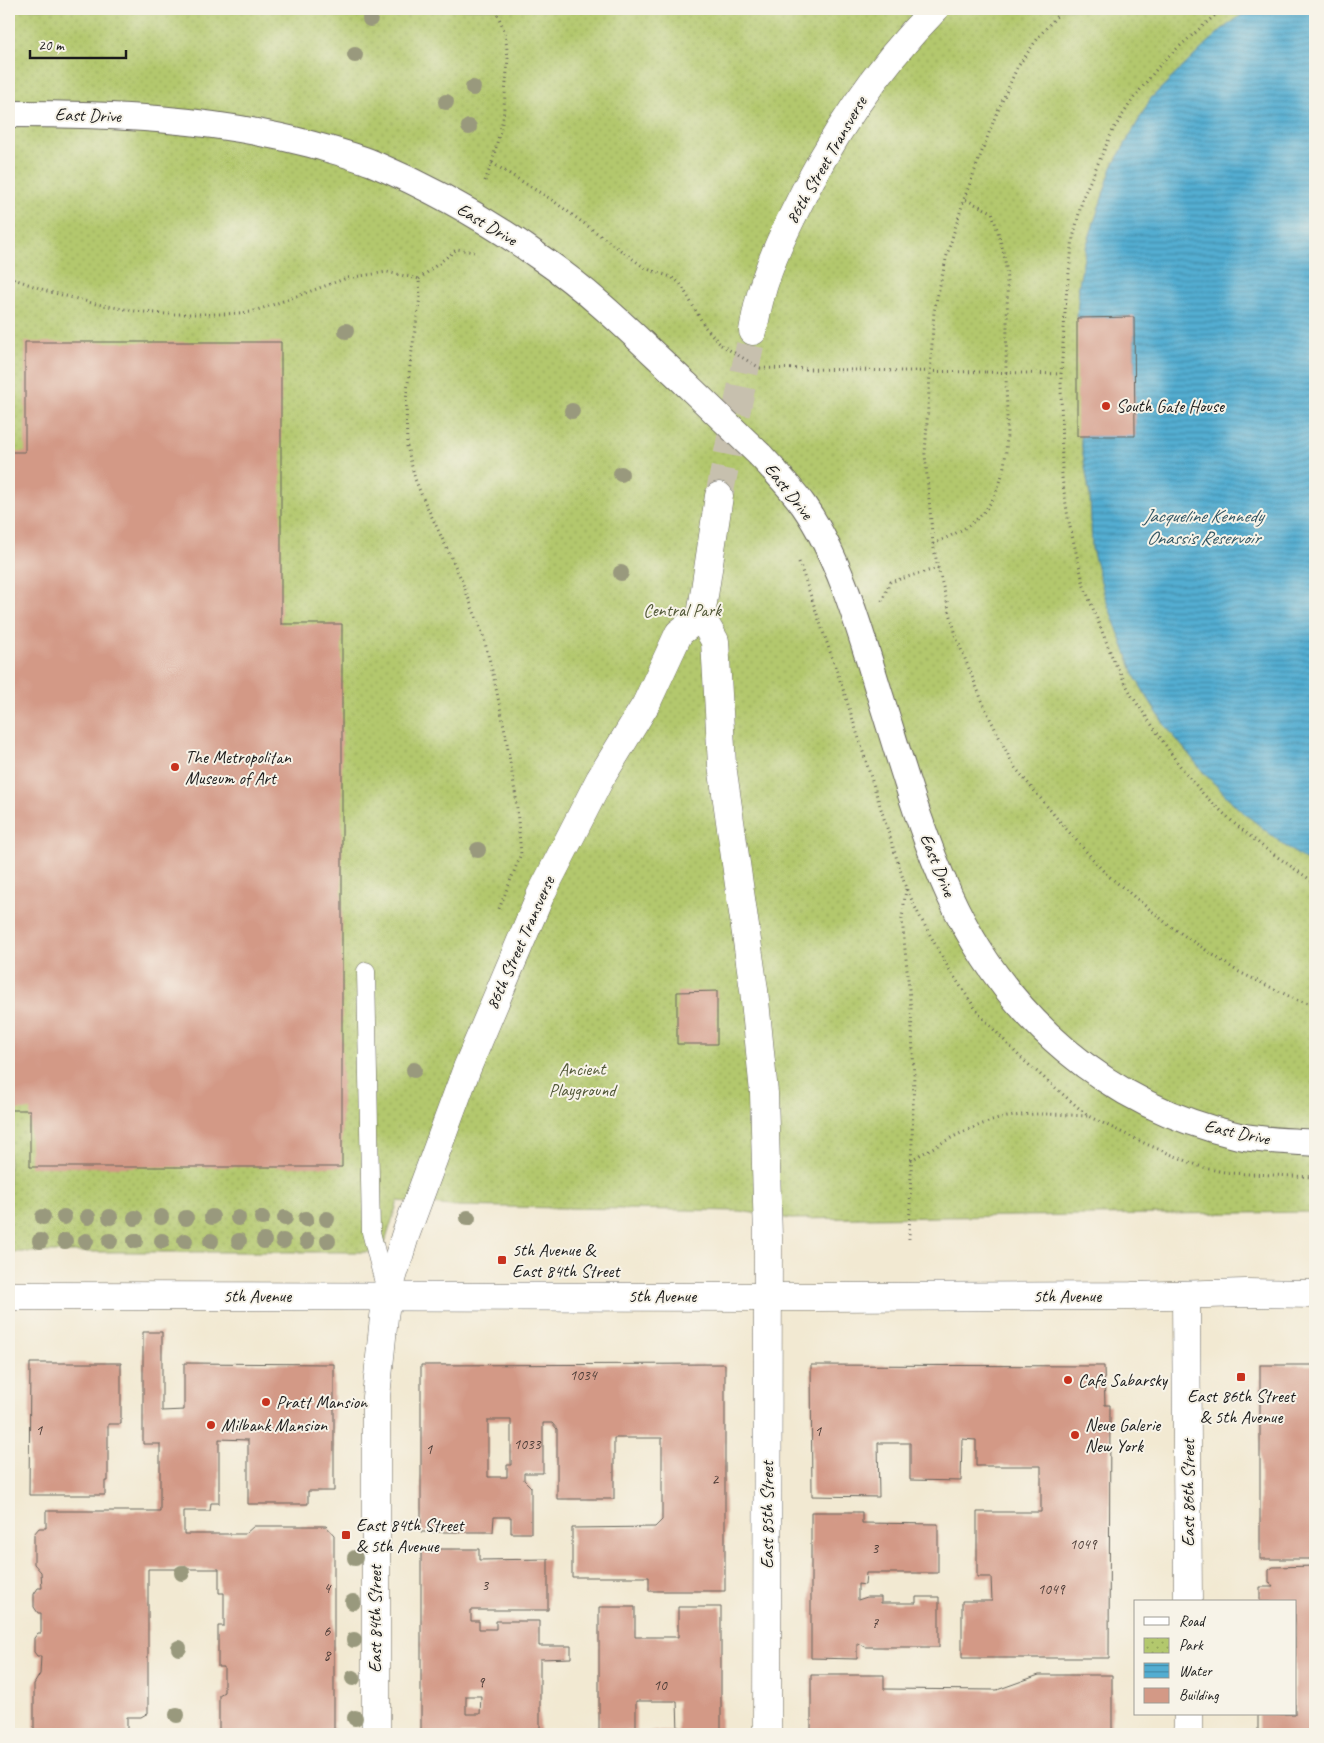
<svg xmlns="http://www.w3.org/2000/svg" width="1324" height="1743" font-family="Caveat,sans-serif">
<defs>
<pattern id="park-dots" width="8" height="8" patternUnits="userSpaceOnUse" patternTransform="scale(1.25)"><rect width="8" height="8" fill="#b3c86d"/><path d="M2 2h.1M6 6h.1" fill="none" stroke="#99ab5e" stroke-width="1.8" stroke-linecap="round"/></pattern>
<pattern id="water-rules" width="6" height="5" patternUnits="userSpaceOnUse" patternTransform="scale(1.25)"><rect width="6" height="5" fill="#53add1"/><path d="M0 2.5h6" fill="none" stroke="#448ca9"/></pattern>
</defs>
<rect width="100%" height="100%" fill="#f7f3e8"/>
<filter id="ink" filterUnits="userSpaceOnUse"><feTurbulence type="fractalNoise" baseFrequency=".02" numOctaves="2"/><feDisplacementMap in="SourceGraphic" scale="10" xChannelSelector="R" yChannelSelector="G"/><feConvolveMatrix kernelMatrix="1 2 1 2 8 2 1 2 1" color-interpolation-filters="sRGB"/></filter>
<filter id="wash" filterUnits="userSpaceOnUse"><feTurbulence type="fractalNoise" baseFrequency=".0096" numOctaves="4" result="noise"/><feDisplacementMap in="SourceGraphic" scale="20" xChannelSelector="R" yChannelSelector="G"/><feGaussianBlur stdDeviation="1.12" result="paint"/><feColorMatrix in="noise" values="0 0 0 0 0 0 0 0 0 0 0 0 0 0 0 0 0 1.4 0 .05"/><feComposite in="paint" operator="in"/></filter>
<g filter="url(#wash)">
<rect width="100%" height="100%" fill="#f2e9d2"/>
<polygon fill="url(#park-dots)" stroke="#687244" points="9,9 1315,9 1315,1212 791,1219 740,1211 450,1206 398,1201 382,1252 9,1252"/>
<polygon fill="url(#water-rules)" stroke="#386476" points="1250,9 1315,9 1315,867 1285,846 1240,810 1204,773 1164,724 1136,679 1106,600 1092,549 1090,497 1080,436 1135,435 1134,318 1077,318 1079,284 1086,247 1112,167 1132,132 1151,98 1221,30"/>
<g id="blocks">
<g fill="#d39986" fill-rule="evenodd">
<polygon points="1134,317 1135,436 1077,436 1077,318"/>
<polygon points="25,342 281,342 281,624 342,624 342,1167 30,1167 30,1110 9,1110 9,452 25,452"/>
<polygon points="717,991 717,1044 677,1044 677,992"/>
<polygon points="143,1332 162,1332 162,1411 184,1410 184,1363 334,1364 334,1491 308,1491 308,1504 248,1504 248,1440 219,1439 219,1503 211,1503 210,1511 184,1511 184,1534 245,1534 254,1526 326,1526 334,1535 334,1734 219,1734 219,1695 224,1692 224,1667 218,1667 218,1626 224,1626 224,1593 219,1593 219,1569 148,1569 148,1713 141,1717 127,1717 127,1734 40,1734 40,1733 34,1733 34,1684 40,1674 41,1656 37,1656 34,1652 34,1638 38,1633 41,1633 41,1613 38,1613 34,1607 34,1594 38,1588 42,1588 41,1572 34,1564 34,1534 39,1528 46,1528 46,1511 160,1511 160,1444 143,1444"/>
<polygon points="30,1363 121,1363 121,1424 108,1424 108,1481 105,1481 105,1495 29,1495"/>
<path d="M725,1364V1591H649V1577H572V1528L655,1527L662,1520V1438H614V1499H557V1429L552,1423H543V1473H524V1480L531,1487V1533H511V1517H494L493,1532H421V1365ZM488,1420H511V1465H507V1477H488Z"/>
<polygon points="811,1365 1104,1366 1105,1405 1110,1405 1109,1658 962,1658 962,1601 992,1601 991,1577 977,1577 977,1512 1041,1512 1041,1466 976,1466 976,1440 962,1439 961,1481 910,1480 910,1443 878,1443 879,1497 812,1496"/>
<rect x="1260" y="1365" width="55" height="194"/>
<polygon points="811,1512 862,1512 862,1523 938,1524 938,1573 866,1573 865,1585 858,1584 858,1600 867,1597 881,1597 881,1603 916,1603 916,1597 939,1597 939,1647 866,1647 857,1643 857,1659 811,1658"/>
<path d="M421,1549H479V1560L548,1559V1610H471V1621H479V1629H496V1621H539V1646H571V1658L540,1659V1734H421ZM466,1696H481L480,1714H466Z"/>
<polygon points="1315,1566 1315,1734 1258,1734 1258,1714 1295,1714 1295,1602 1260,1602 1260,1587 1273,1587 1269,1582 1269,1570 1273,1567"/>
<polygon points="599,1607 635,1607 635,1637 678,1637 678,1607 721,1607 721,1734 649,1734 649,1731 678,1732 677,1701 636,1701 636,1731 599,1732"/>
<polygon points="811,1675 884,1675 884,1689 997,1690 1039,1675 1112,1675 1112,1734 811,1734"/>
</g>
</g>
</g>
<g filter="url(#ink)">
<use href="#blocks" fill-opacity="0" stroke="#67645c" stroke-width="1"/>
<g fill="none" stroke-linecap="round" stroke-linejoin="round">
<polyline stroke="#c7c0ae" stroke-width="28" stroke-dasharray="28 14" stroke-linecap="butt" points="719,496 753,331"/>
<defs>
<polyline id="service" points="366,971 371,1232 386,1291"/>
<g id="pedestrian">
<path d="M9,114C110,114 212,118 310,144C331,150 352,155 372,163C431,188 489,221 541,258C594,294 640,341 687,385"/>
<path d="M760,455C775,471 791,488 804,506C843,563 862,639 883,705C903,769 921,833 949,894C1005,1017 1107,1106 1239,1136C1264,1141 1290,1141 1315,1143"/>
</g>
<g id="secondary">
<path d="M753,331C755,320 757,309 760,298C767,270 779,243 792,217C828,141 876,69 935,9"/>
<polyline points="719,496 701,616 715,641 722,765 754,990 764,1093 768,1238 767,1734"/>
<polyline points="1186,1295 1188,1602"/>
<polyline points="9,1296 810,1297 1131,1296 1246,1293 1315,1294"/>
<polyline points="1188,1714 1188,1734"/>
<polyline points="376,1734 376,1397 384,1317 387,1296 405,1236 467,1068 540,896 600,779 646,704 679,633 701,616"/>
</g>
</defs>
<use href="#service" stroke="#67645c" stroke-width="19"/>
<use href="#pedestrian" stroke="#67645c" stroke-width="28"/>
<use href="#secondary" stroke="#67645c" stroke-width="29"/>
<g stroke="#67645c" stroke-width="3" stroke-dasharray="1 4" stroke-linecap="butt">
<polyline points="1063,9 1040,35 1017,68 995,117 964,199 947,255 934,311 925,454 933,544 938,568 957,639 985,708 1013,765 1055,816 1105,873 1170,926 1237,971 1299,1001 1315,1006"/>
<polyline points="1222,9 1163,61 1133,99 1113,130 1083,197 1073,238 1066,298 1061,374 1062,478 1068,518 1084,586 1113,659 1132,696 1177,762 1204,795 1235,824 1266,849 1315,883"/>
<polyline points="492,163 552,200 641,265 650,270 671,277 680,283 705,327 721,345"/>
<polyline points="485,181 492,163 503,119 508,58 505,32 495,9"/>
<polyline points="9,277 47,291 96,304 135,311 166,314 225,314 251,312 272,305 347,278 387,272 419,279 420,297 411,357 406,400 407,446 415,479 422,496 459,574 483,635 493,674 505,731 516,798 521,854 499,909"/>
<polyline points="419,279 457,249 474,252"/>
<polyline points="760,368 904,371"/>
<polyline points="986,372 1061,374"/>
<path d="M933,544C955,534 978,524 991,502C1013,467 1006,412 1006,371C1006,337 1009,302 1006,268C1004,249 997,230 992,212L964,199"/>
<polyline points="799,562 845,695 906,888 919,915 949,969 979,1014 1020,1057 1088,1116 1146,1144 1204,1168 1229,1173 1315,1177"/>
<polyline points="882,601 890,582 938,568"/>
<polyline points="906,889 902,919 911,1009 914,1074 909,1239"/>
<path d="M911,1160C943,1142 978,1121 1014,1116C1038,1112 1064,1115 1088,1116"/>
</g>
<use href="#service" stroke="#fff" stroke-width="18"/>
<use href="#pedestrian" stroke="#fff" stroke-width="26"/>
<use href="#secondary" stroke="#fff" stroke-width="28"/>
<defs>
<polyline id="pedestrian-bridge" points="687,385 760,455"/>
</defs>
<use href="#pedestrian-bridge" stroke="#67645c" stroke-width="28" stroke-linecap="butt"/>
<g stroke="#67645c" stroke-width="3" stroke-dasharray="1 4" stroke-linecap="butt">
<polyline points="721,345 760,368"/>
<polyline points="904,371 986,372"/>
</g>
<use href="#pedestrian-bridge" stroke="#fff" stroke-width="26"/>
</g>
<g fill="#99997d">
<circle cx="370" cy="19" r="8"/>
<circle cx="355" cy="55" r="8"/>
<circle cx="473" cy="88" r="8"/>
<circle cx="446" cy="102" r="8"/>
<circle cx="469" cy="127" r="8"/>
<circle cx="346" cy="331" r="8"/>
<circle cx="572" cy="411" r="8"/>
<circle cx="621" cy="474" r="8"/>
<circle cx="621" cy="573" r="8"/>
<circle cx="478" cy="850" r="8"/>
<circle cx="414" cy="1070" r="8"/>
<circle cx="43" cy="1217" r="8"/>
<circle cx="64" cy="1217" r="8"/>
<circle cx="88" cy="1217" r="8"/>
<circle cx="110" cy="1217" r="8"/>
<circle cx="161" cy="1217" r="8"/>
<circle cx="212" cy="1217" r="8"/>
<circle cx="135" cy="1218" r="8"/>
<circle cx="186" cy="1218" r="8"/>
<circle cx="238" cy="1218" r="8"/>
<circle cx="262" cy="1218" r="8"/>
<circle cx="285" cy="1218" r="8"/>
<circle cx="468" cy="1218" r="8"/>
<circle cx="306" cy="1219" r="8"/>
<circle cx="327" cy="1219" r="8"/>
<circle cx="40" cy="1241" r="8"/>
<circle cx="65" cy="1241" r="8"/>
<circle cx="86" cy="1241" r="8"/>
<circle cx="110" cy="1241" r="8"/>
<circle cx="135" cy="1241" r="8"/>
<circle cx="162" cy="1241" r="8"/>
<circle cx="185" cy="1241" r="8"/>
<circle cx="211" cy="1241" r="8"/>
<circle cx="239" cy="1241" r="8"/>
<circle cx="264" cy="1241" r="8"/>
<circle cx="283" cy="1241" r="8"/>
<circle cx="307" cy="1241" r="8"/>
<circle cx="328" cy="1241" r="8"/>
<circle cx="355" cy="1558" r="8"/>
<circle cx="182" cy="1573" r="8"/>
<circle cx="353" cy="1602" r="8"/>
<circle cx="354" cy="1640" r="8"/>
<circle cx="179" cy="1648" r="8"/>
<circle cx="353" cy="1678" r="8"/>
<circle cx="177" cy="1715" r="8"/>
<circle cx="355" cy="1718" r="8"/>
</g>
</g>
<g fill="#c8321e" stroke="#f7f3e8" stroke-width="2">
<circle cx="1106" cy="406" r="5"/>
<circle cx="175" cy="767" r="5"/>
<rect x="497" y="1255" width="10" height="10" rx="2.5"/>
<rect x="1236" y="1372" width="10" height="10" rx="2.5"/>
<circle cx="1068" cy="1380" r="5"/>
<circle cx="266" cy="1402" r="5"/>
<circle cx="211" cy="1425" r="5"/>
<circle cx="1075" cy="1435" r="5"/>
<rect x="341" y="1530" width="10" height="10" rx="2.5"/>
</g>
<g text-anchor="middle" stroke-width="4" stroke-linejoin="round" paint-order="stroke">
<g font-size="15" fill="#4a3b36">
<text x="583" y="1380">1034</text>
<text x="39" y="1435">1</text>
<text x="818" y="1436">1</text>
<text x="527" y="1449">1033</text>
<text x="429" y="1454">1</text>
<text x="715" y="1484">2</text>
<text x="1083" y="1549">1049</text>
<text x="875" y="1553">3</text>
<text x="485" y="1590">3</text>
<text x="327" y="1593">4</text>
<text x="1051" y="1594">1049</text>
<text x="875" y="1628">7</text>
<text x="327" y="1636">6</text>
<text x="327" y="1660">8</text>
<text x="481" y="1687">9</text>
<text x="660" y="1690">10</text>
</g>
<g font-size="18" fill="#1c1c1c" stroke="#f7f3e8">
<text transform="translate(88 115) rotate(2)" y="6">East Drive</text>
<text transform="translate(826 160) rotate(-60)" y="6">86th Street Transverse</text>
<text transform="translate(487 224) rotate(31)" y="6">East Drive</text>
<text transform="translate(789 491) rotate(52)" y="6">East Drive</text>
<text transform="translate(938 865) rotate(68)" y="6">East Drive</text>
<text transform="translate(520 943) rotate(-66)" y="6">86th Street Transverse</text>
<text transform="translate(1237 1132) rotate(12)" y="6">East Drive</text>
<text x="257" y="1302">5th Avenue</text>
<text x="662" y="1302">5th Avenue</text>
<text x="1067" y="1302">5th Avenue</text>
<text transform="translate(1188 1493) rotate(-90)" y="6">East 86th Street</text>
<text transform="translate(767 1515) rotate(-90)" y="6">East 85th Street</text>
<text transform="translate(375 1619) rotate(-90)" y="6">East 84th Street</text>
</g>
<g font-size="18" fill="#1c1c1c" stroke="#f7f3e8" text-anchor="start">
<text x="1116" y="412">South Gate House</text>
<text x="185" y="763">The Metropolitan<tspan x="185" dy="21">Museum of Art</tspan></text>
<text x="512" y="1256">5th Avenue &amp;<tspan x="512" dy="21">East 84th Street</tspan></text>
<text x="1078" y="1386">Cafe Sabarsky</text>
<text x="1241" y="1402" text-anchor="middle">East 86th Street<tspan x="1241" dy="21">&amp; 5th Avenue</tspan></text>
<text x="276" y="1408">Pratt Mansion</text>
<text x="221" y="1431">Milbank Mansion</text>
<text x="1085" y="1431">Neue Galerie<tspan x="1085" dy="21">New York</tspan></text>
<text x="356" y="1531">East 84th Street<tspan x="356" dy="21">&amp; 5th Avenue</tspan></text>
</g>
<g font-size="18" fill="#515838" stroke="#f7f3e8">
<text x="682" y="616">Central Park</text>
<text x="582" y="1075">Ancient<tspan x="582" dy="21">Playground</tspan></text>
</g>
<g font-size="19" font-style="italic" fill="#325664" stroke="#f7f3e8">
<text x="1203" y="522">Jacqueline Kennedy<tspan x="1203" dy="22">Onassis Reservoir</tspan></text>
</g>
</g>
<rect width="1324" height="1743" fill="none" stroke="#f7f3e8" stroke-width="30"/>
<rect x="1134" y="1600" width="162" height="115" fill="#f7f3e8" stroke="#9f9d96"/>
<rect x="1144" y="1617" width="25" height="8" fill="#ffffff" stroke="#9f9d96"/>
<text x="1179" y="1626" font-size="15" fill="#1c1c1c">Road</text>
<rect x="1144" y="1638" width="25" height="15" fill="url(#park-dots)" stroke="#9f9d96"/>
<text x="1179" y="1650" font-size="15" fill="#1c1c1c">Park</text>
<rect x="1144" y="1663" width="25" height="15" fill="url(#water-rules)" stroke="#9f9d96"/>
<text x="1179" y="1676" font-size="15" fill="#1c1c1c">Water</text>
<rect x="1144" y="1688" width="25" height="15" fill="#d39986" stroke="#9f9d96"/>
<text x="1179" y="1700" font-size="15" fill="#1c1c1c">Building</text>
<path d="M30 50v8h96v-8" fill="none" stroke="#1c1c1c" stroke-width="2.5"/>
<text x="38" y="50" font-size="15" fill="#1c1c1c" stroke="#f7f3e8" stroke-width="4" paint-order="stroke">20 m</text>
</svg>
